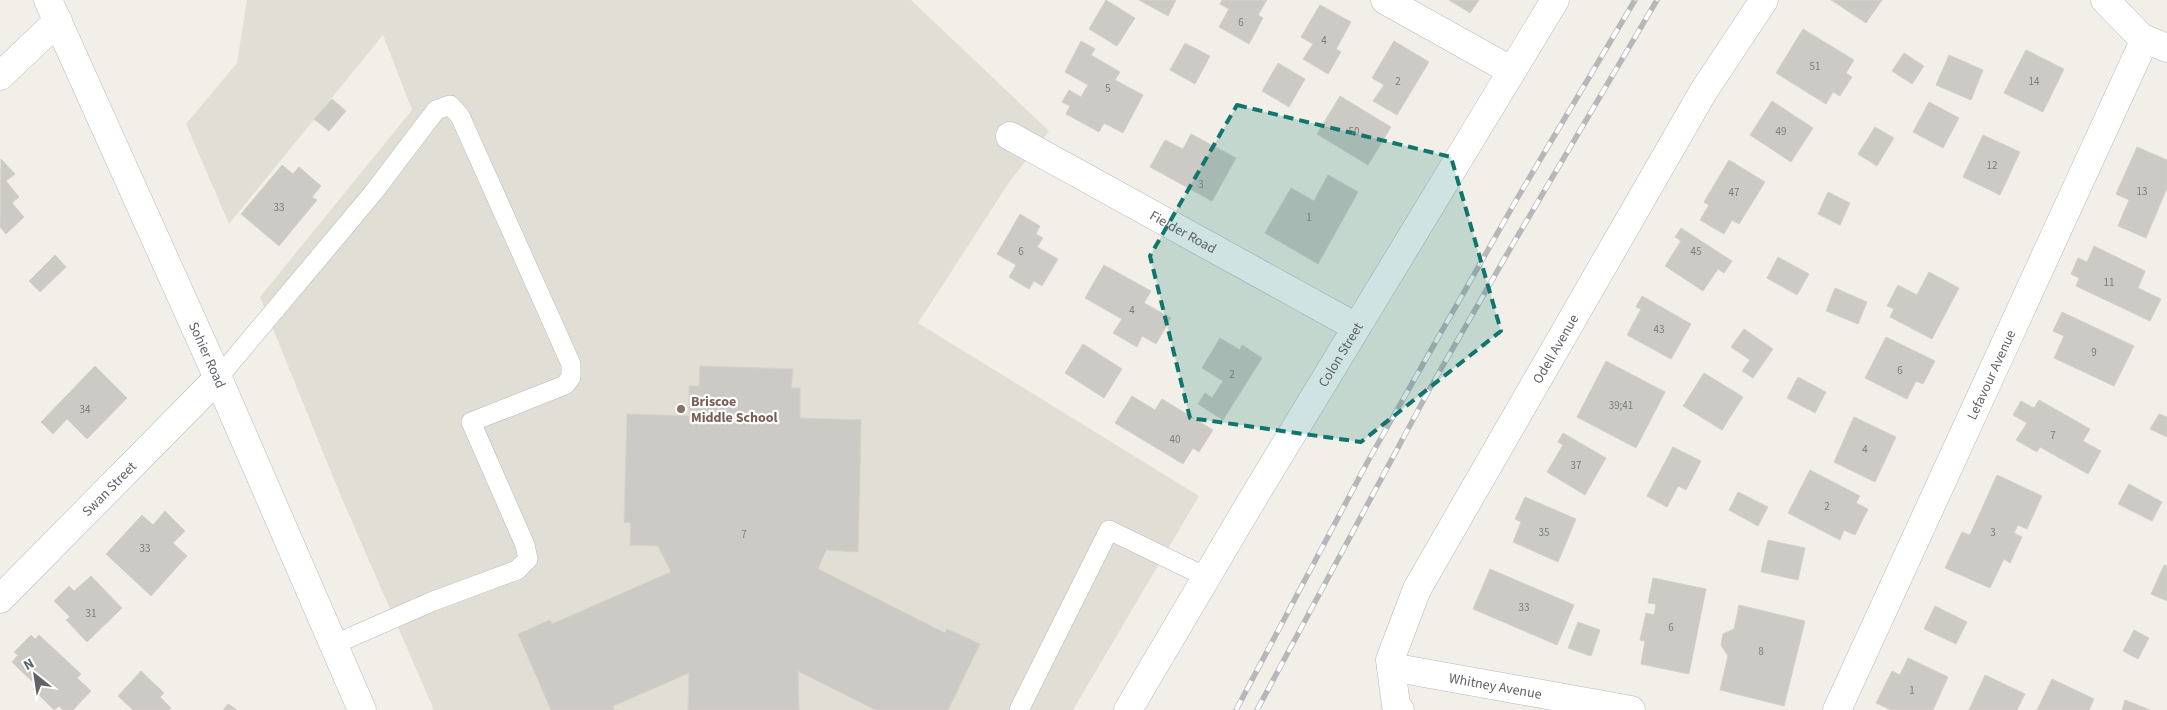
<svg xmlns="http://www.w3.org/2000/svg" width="2167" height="710" font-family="'Source Sans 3',sans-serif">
<rect width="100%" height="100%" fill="#f1efe8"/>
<polygon fill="#e1ded6" points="247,0 911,0 1049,131 1010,181 918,323 1199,496 1073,710 434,710 340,494 260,297 412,110 383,35 229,224 186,124 237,63"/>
<g fill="#cccac5" stroke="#d6d1c6">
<polygon points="1106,0 1135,18 1117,46 1089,29"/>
<polygon points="1139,0 1176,0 1168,16"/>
<polygon points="1222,0 1267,0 1258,15 1263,18 1249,44 1219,27 1229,9 1220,4"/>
<polygon points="1449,0 1479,0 1470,13"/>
<polygon points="1831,0 1882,0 1866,23"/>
<polygon points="1320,5 1351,22 1336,49 1341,52 1328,74 1303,59 1313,44 1301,37"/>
<polygon points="1803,29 1854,60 1846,73 1852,77 1840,96 1833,92 1826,104 1776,73"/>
<polygon points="1081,41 1095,49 1091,55 1120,72 1115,80 1143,95 1123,133 1104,123 1099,132 1066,114 1070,106 1062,102 1069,90 1081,97 1088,85 1065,72"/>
<polygon points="1394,41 1429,62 1397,115 1373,101 1384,85 1372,78"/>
<polygon points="1185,43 1210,56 1195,84 1170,70"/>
<polygon points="2026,50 2064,69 2043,112 2004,93"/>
<polygon points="1904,53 1924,66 1912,84 1892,71"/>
<polygon points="1949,55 1983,70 1971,100 1936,85"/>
<polygon points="1278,63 1305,79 1289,107 1262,91"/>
<polygon points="1340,96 1391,127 1368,165 1317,134"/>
<polygon points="332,99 346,111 329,131 314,119"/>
<polygon points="1772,101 1813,128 1791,162 1750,135"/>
<polygon points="1929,102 1959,118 1943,148 1913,132"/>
<polygon points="1875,127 1894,138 1877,166 1858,154"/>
<polygon points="1191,134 1236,158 1212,201 1150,167 1165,140 1183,149"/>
<polygon points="1983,135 2020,152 2000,195 1963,177"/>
<polygon points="2137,147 2167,160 2167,188 2146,238 2118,226 2129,200 2116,194"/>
<polygon points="1,159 15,174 6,181 19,197 12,203 24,217 6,234 0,227"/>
<polygon points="1729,160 1765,182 1739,224 1732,220 1724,234 1700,220 1709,205 1704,202"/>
<polygon points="282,165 293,174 299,167 321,186 312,197 317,200 279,246 241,214"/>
<polygon points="1328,175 1358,192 1318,264 1265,233 1291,188 1314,201"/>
<polygon points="1828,192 1850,203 1840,225 1818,214"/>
<polygon points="1020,214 1040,226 1036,234 1043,238 1037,247 1058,259 1042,286 1034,281 1029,289 1009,277 1016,265 997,254"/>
<polygon points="1681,228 1732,261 1724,273 1718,269 1703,291 1665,266 1681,241 1675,237"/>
<polygon points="2094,246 2145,271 2138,288 2161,299 2150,321 2076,286 2079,278 2071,274 2078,258 2087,262"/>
<polygon points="55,255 66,267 40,292 29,281"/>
<polygon points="1778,257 1809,274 1797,295 1767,278"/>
<polygon points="1104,265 1151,291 1144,303 1171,318 1156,344 1142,336 1137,347 1113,333 1122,319 1085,298"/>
<polygon points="1929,272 1959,288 1932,339 1890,317 1894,309 1887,306 1898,285 1917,295"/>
<polygon points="1835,288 1867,302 1858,324 1826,311"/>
<polygon points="1642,296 1691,324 1671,359 1627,335 1641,309 1636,307"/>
<polygon points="2062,312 2134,346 2114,386 2054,358 2064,336 2053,331"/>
<polygon points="1744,329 1773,349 1753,378 1742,371 1750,360 1731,347"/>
<polygon points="1886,337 1935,361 1923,384 1916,381 1907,399 1865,378"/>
<polygon points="1220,338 1240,350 1242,345 1262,358 1223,420 1198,404 1205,393 1212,398 1223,381 1202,368"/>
<polygon points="1083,344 1122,369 1104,398 1065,373"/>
<polygon points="1606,361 1665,392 1636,448 1577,417"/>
<polygon points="95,366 127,398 87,439 67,419 53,434 41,422"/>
<polygon points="700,366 793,369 791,388 800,388 800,418 861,420 858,552 826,550 818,569 945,633 947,629 980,644 948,710 876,710 798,671 799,710 688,710 689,673 613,706 614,710 551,710 518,634 550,620 552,624 671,572 658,546 630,545 631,523 624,522 627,414 689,416 689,386 699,386"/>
<polygon points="1704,373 1743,397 1722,430 1683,406"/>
<polygon points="1798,377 1826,392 1815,413 1787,398"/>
<polygon points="1132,396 1155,410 1162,399 1213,430 1199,452 1193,448 1183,464 1115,423"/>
<polygon points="2039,400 2090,429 2083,441 2101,451 2088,474 2040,447 2037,452 2016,440 2027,423 2013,415 2021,401 2034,408"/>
<polygon points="2159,414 2167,417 2167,437 2150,429"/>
<polygon points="1854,417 1896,437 1875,482 1834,462"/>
<polygon points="1563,433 1606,458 1585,495 1547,472 1563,445 1558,442"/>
<polygon points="1673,447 1701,461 1686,490 1678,486 1667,507 1647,496"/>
<polygon points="1810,470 1860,496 1856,503 1868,509 1855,535 1844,530 1840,540 1788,513"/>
<polygon points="1997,475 2042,496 2027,529 2018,525 2014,533 2022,537 2010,563 2004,559 1990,588 1945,568 1962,532 1970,535"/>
<polygon points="2129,484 2162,502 2152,521 2118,504"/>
<polygon points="1738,492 1768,507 1758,526 1729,510"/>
<polygon points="1525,497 1576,519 1558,562 1513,542 1521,522 1515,519"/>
<polygon points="165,511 185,531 173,543 187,556 151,596 106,554 142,515 153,525"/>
<polygon points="1768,540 1805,548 1798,580 1761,572"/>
<polygon points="2164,565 2167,566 2167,601 2151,594"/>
<polygon points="1490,569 1574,605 1557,645 1473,609"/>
<polygon points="91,576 122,608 87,642 66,620 70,617 54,601 69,586 74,591"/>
<polygon points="1653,578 1706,589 1689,674 1641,664 1645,641 1640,640 1646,613 1654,615 1656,604 1648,603"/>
<polygon points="1739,605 1805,621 1784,706 1720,690 1728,656 1721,645 1723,634 1734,629"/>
<polygon points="1935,606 1967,622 1956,644 1924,629"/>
<polygon points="1578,622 1600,630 1591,656 1568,648"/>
<polygon points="2134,630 2149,638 2138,659 2123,651"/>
<polygon points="31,635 35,639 39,635 81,674 77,678 91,691 73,710 63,710 59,706 54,710 33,689 36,685 12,662 18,655 14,652"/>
<polygon points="1908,658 1948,677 1933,710 1891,710 1876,703 1892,671 1900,675"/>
<polygon points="141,671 164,693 160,697 171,708 169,710 133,710 118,696"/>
<polygon points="1985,675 2025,694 2017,710 1969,710"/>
<polygon points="2052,679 2094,699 2089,710 2037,710"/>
<polygon points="2125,700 2150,710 2122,710"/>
<polygon points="228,704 237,710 223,710"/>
</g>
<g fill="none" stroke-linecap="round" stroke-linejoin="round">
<defs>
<g id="service">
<polyline points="218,378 373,193 436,110 450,105 460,116 571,364 571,377 565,385 471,422 525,545 528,559 517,570 431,602 333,645"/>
<polyline points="1019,710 1109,530 1206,577"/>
</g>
<g id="minor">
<polyline points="1385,0 1512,71"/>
<polyline points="2105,0 2142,38 2167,48"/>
<polyline points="0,76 58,21"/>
<path id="s1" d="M1010,136L1356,327"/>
<path id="s2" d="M0,599L218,378"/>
<path id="s3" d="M1391,667L1631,710"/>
<path id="s4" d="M1400,710L1396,705L1390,660L1417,589L1703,92L1764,0"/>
<path id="s5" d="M1837,710L2145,39"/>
</g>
<g id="secondary">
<path id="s6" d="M48,0L218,378L362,710"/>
<path id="s7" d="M1128,710L1252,500L1555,0"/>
</g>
</defs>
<use href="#service" stroke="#b5b8bc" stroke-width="20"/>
<use href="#minor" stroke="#b5b8bc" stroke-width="29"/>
<use href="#secondary" stroke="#b6babf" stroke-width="29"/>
<use href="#service" stroke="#fff" stroke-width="19"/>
<use href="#minor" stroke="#fff" stroke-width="28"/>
<use href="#secondary" stroke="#fff" stroke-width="28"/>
<defs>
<g id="rail">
<polyline points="1236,710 1368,461 1518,197 1635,0"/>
<polyline points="1257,710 1429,390 1510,249 1657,0"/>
</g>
</defs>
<use href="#rail" stroke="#b6b7b8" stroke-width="5.5"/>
<use href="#rail" stroke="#fff" stroke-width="4" stroke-dasharray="11" stroke-linecap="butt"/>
</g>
<path fill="#0f766e" fill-opacity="0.2" stroke="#0f766e" stroke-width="4" stroke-dasharray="10 6" stroke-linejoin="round" d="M1237,105L1451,157L1501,331L1361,442L1190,418L1150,256Z"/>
<circle fill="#8d6e63" stroke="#fff" stroke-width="2" cx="681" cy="409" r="5"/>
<g text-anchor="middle" stroke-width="4.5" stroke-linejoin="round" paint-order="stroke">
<g font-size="11" fill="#7a7d7f">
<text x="1241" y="26">6</text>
<text x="1324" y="44">4</text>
<text x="1815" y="70">51</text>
<text x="1398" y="85">2</text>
<text x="2034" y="85">14</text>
<text x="1108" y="92">5</text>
<text x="1354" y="135">50</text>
<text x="1781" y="135">49</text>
<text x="1992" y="169">12</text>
<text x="1201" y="188">3</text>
<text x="2142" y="195">13</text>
<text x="1734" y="196">47</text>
<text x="279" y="211">33</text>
<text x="1309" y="221">1</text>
<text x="1021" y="255">6</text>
<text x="1696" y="255">45</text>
<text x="2109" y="286">11</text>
<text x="1132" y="314">4</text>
<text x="1659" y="333">43</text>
<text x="2094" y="356">9</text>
<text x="1900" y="374">6</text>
<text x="1232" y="378">2</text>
<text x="1621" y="409">39;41</text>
<text x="85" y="413">34</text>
<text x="2053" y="439">7</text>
<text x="1175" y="443">40</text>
<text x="1865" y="453">4</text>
<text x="1576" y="469">37</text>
<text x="1827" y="510">2</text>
<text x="1544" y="536">35</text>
<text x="1993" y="536">3</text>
<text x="744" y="538">7</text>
<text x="145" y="552">33</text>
<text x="1524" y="611">33</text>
<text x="91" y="617">31</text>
<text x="1671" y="631">6</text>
<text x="1761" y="655">8</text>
<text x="1912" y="694">1</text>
</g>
<g font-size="14" fill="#5f6368" stroke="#fff">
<text dy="5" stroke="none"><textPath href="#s1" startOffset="198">Fielder Road</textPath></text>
<text dy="5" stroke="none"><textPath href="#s4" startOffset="405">Odell Avenue</textPath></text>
<text dy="5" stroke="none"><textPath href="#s6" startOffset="389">Sohier Road</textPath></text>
<text dy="5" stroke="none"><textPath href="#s7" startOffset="414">Colon Street</textPath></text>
<text dy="5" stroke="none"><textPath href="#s5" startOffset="369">Lefavour Avenue</textPath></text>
<text dy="5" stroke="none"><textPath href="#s2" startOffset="155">Swan Street</textPath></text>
<text dy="5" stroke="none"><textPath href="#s3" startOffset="106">Whitney Avenue</textPath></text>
</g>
<g font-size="14" font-weight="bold" fill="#785e54" stroke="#fff" text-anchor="start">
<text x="691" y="406">Briscoe<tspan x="691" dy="16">Middle School</tspan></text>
</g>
</g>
<g transform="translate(35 675) rotate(330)" stroke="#ffffff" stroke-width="4" paint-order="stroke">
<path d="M0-4L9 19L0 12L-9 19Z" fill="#5f6368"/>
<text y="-8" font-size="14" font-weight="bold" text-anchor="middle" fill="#5f6368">N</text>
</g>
</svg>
